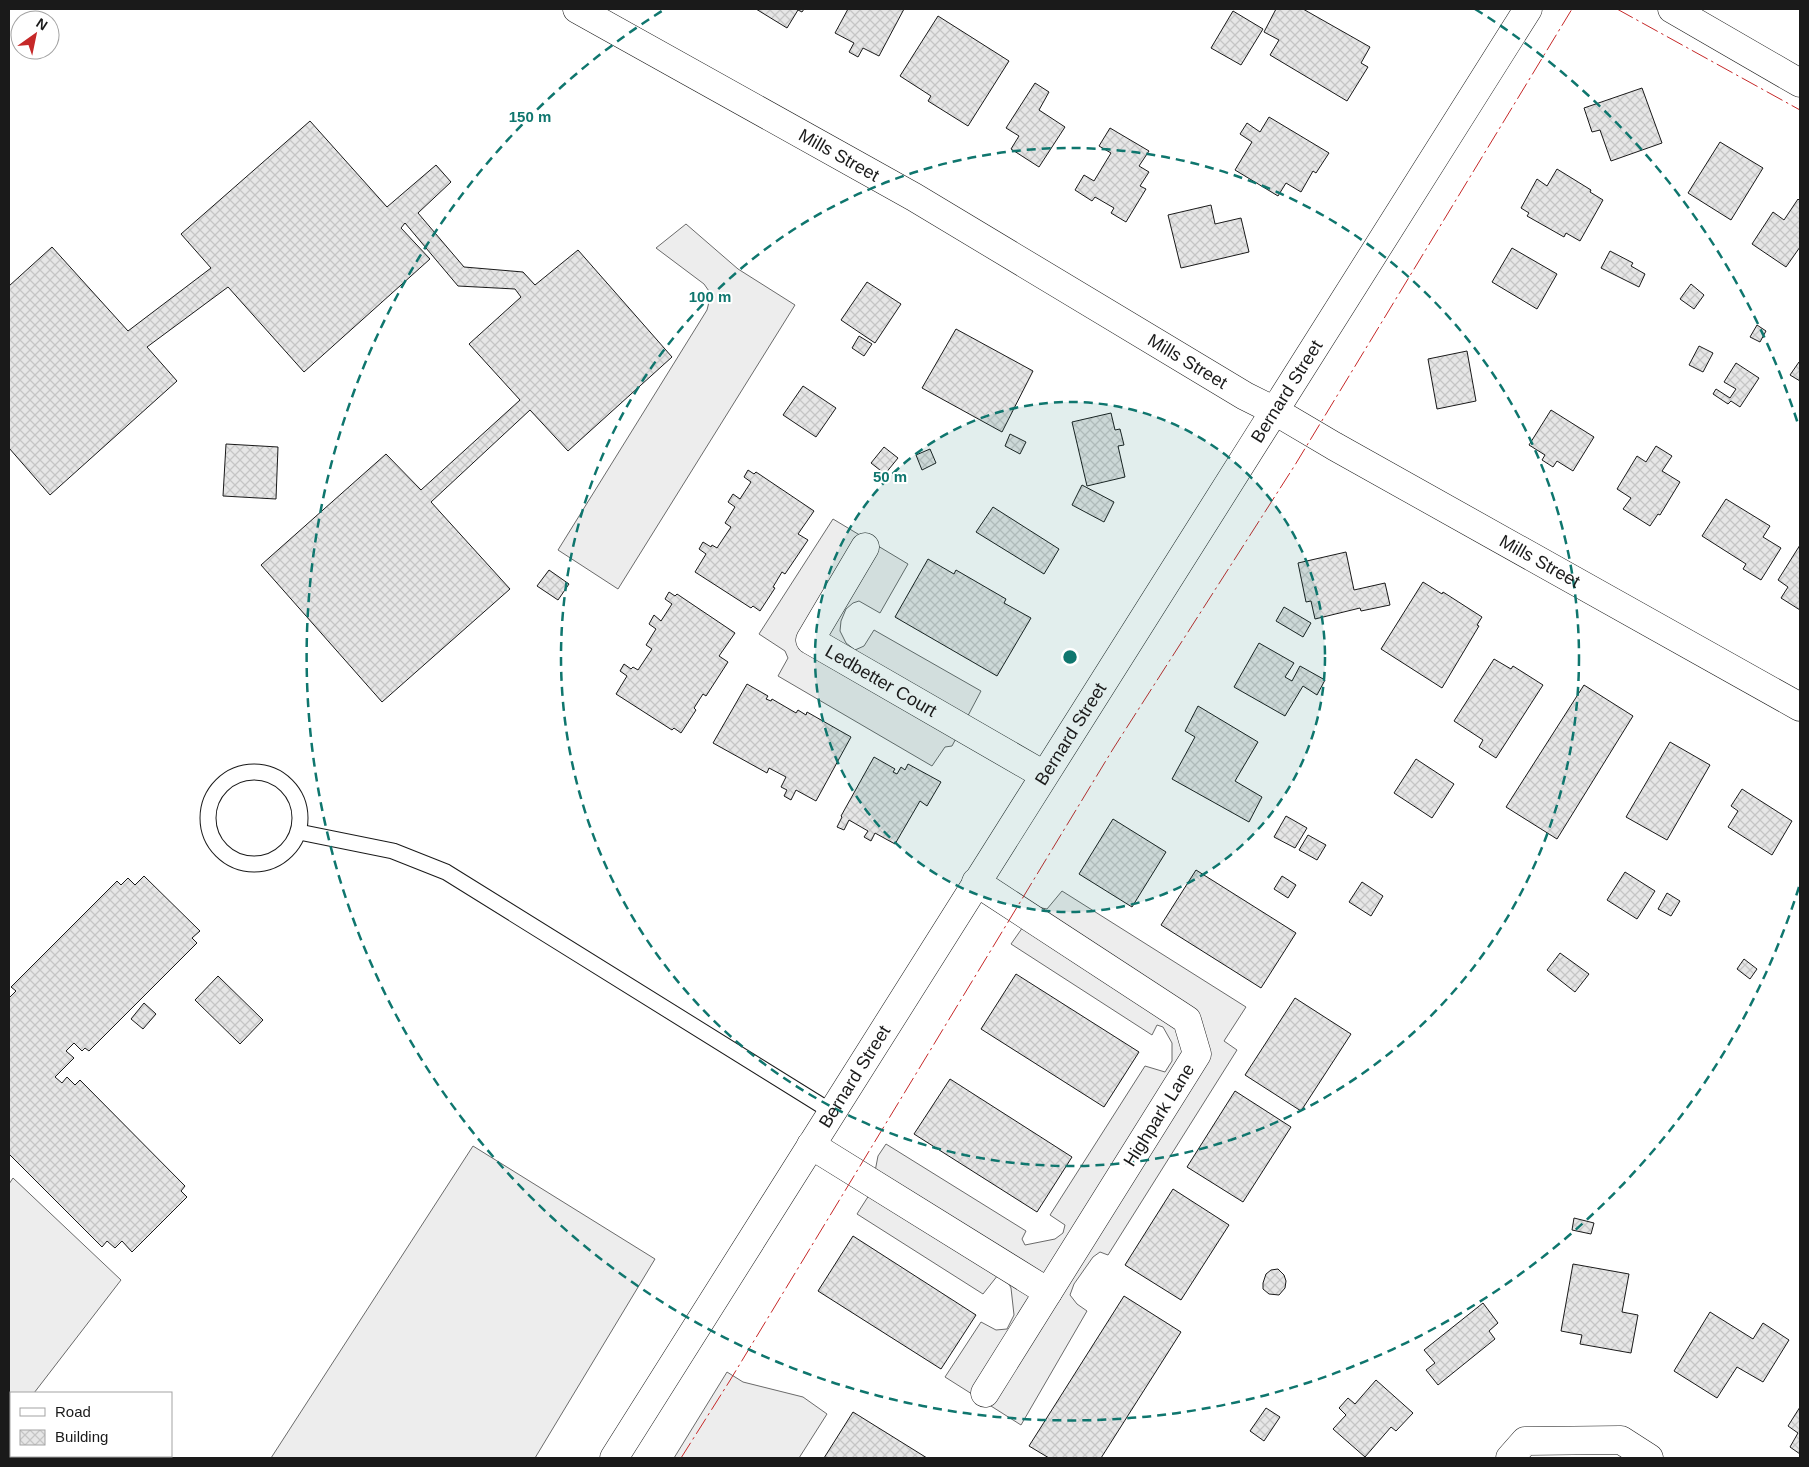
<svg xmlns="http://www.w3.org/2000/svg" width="1809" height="1467" font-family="Arial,sans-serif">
<defs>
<pattern id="building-cross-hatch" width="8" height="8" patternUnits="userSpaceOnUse" patternTransform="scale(1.25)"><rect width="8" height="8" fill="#e6e6e6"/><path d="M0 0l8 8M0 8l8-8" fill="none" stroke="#c5c5c5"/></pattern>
</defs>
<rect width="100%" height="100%" fill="#fff"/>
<g fill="#ededed" stroke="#6a6a6a">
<polygon points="686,224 738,269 795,305 618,589 558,550 707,310 711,294 704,284 656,248"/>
<polygon points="833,519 908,564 880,613 859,601 853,603 846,609 841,621 840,631 846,643 855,650 864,646 874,630 981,691 952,746 945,747 932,766 778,676 788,658 785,651 759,634"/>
<polygon points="1062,891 1246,1007 1224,1041 1237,1050 1108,1255 1100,1252 1093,1257 1074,1284 1070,1295 1077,1304 1087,1311 1021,1425 945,1377 981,1322 996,1330 1007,1329 1014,1315 1011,1288 1005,1276 998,1275 983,1294 857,1214 871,1192 878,1156 886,1144 1026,1231 1022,1239 1025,1245 1055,1239 1063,1233 1065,1225 1050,1215 1145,1066 1165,1072 1172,1061 1172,1043 1163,1027 1157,1025 1152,1035 1011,944 1037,907 1047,909"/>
<polygon points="473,1146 655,1259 535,1458 271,1458"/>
<polygon points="13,1178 121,1280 34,1393 11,1393 11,1426 9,1429 9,1184"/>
<polygon points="727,1372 743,1382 803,1397 827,1414 799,1458 674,1458"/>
</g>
<g fill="url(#building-cross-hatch)" stroke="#1a1a1a">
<polygon points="756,9 804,9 802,12 798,10 787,28"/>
<polygon points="848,9 904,9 879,56 863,48 858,57 849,52 854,43 835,33"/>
<polygon points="1276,9 1303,9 1370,47 1361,63 1368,67 1347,101 1270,55 1279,40 1264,32"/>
<polygon points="1233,11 1263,29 1241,65 1211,48"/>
<polygon points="938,16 1009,61 968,126 928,101 931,96 900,76"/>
<polygon points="1035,83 1049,92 1039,110 1065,127 1039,167 1011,149 1019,136 1006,128"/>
<polygon points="1642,88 1662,143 1611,161 1600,130 1592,132 1584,108"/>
<polygon points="1269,117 1329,153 1316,173 1313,171 1301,192 1286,183 1278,196 1235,170 1252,142 1240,134 1247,123 1260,132"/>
<polygon points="310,121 387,207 436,165 451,182 418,213 464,267 523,272 535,285 578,250 672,357 568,451 530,410 431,502 510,589 382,702 261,565 386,454 421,490 520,400 469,344 521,297 515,289 458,286 405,223 401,228 430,259 304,372 228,287 147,347 177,381 50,495 9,448 9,286 52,247 128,331 211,268 181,234"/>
<polygon points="1110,128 1149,151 1139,166 1149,172 1140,186 1146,189 1126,222 1111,213 1114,208 1095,197 1092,201 1075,190 1084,175 1094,181 1111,153 1099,146"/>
<polygon points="1720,142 1763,168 1731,220 1688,193"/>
<polygon points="1557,169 1591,190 1590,192 1603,200 1580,241 1566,233 1564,237 1527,216 1529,213 1521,208 1537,179 1547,186"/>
<polygon points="1798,199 1800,201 1800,247 1786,267 1752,244 1773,212 1784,220"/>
<polygon points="1211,205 1215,224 1241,218 1249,252 1181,268 1168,215"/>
<polygon points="1512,248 1557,274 1537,309 1492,282"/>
<polygon points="1610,251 1633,263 1631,266 1645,274 1639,287 1601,268"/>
<polygon points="867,282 901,304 875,343 841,320"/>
<polygon points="1691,284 1704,295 1694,309 1680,299"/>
<polygon points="1757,325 1766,331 1760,342 1750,337"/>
<polygon points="956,329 1033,371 1002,432 922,388"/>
<polygon points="859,336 872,344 864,356 852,348"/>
<polygon points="1699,346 1713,353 1703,372 1689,365"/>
<polygon points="1467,351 1476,401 1437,409 1428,359"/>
<polygon points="1799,362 1800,363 1800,381 1790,375"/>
<polygon points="1736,363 1759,378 1740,407 1731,401 1728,404 1713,394 1716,389 1730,398 1736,389 1724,382"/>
<polygon points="803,386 836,408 816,437 783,415"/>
<polygon points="1551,410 1594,437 1573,471 1557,461 1553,467 1542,460 1545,455 1529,445"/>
<polygon points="1111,413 1115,430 1120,429 1124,445 1118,446 1125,477 1087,486 1072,422"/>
<polygon points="1010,434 1026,442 1020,454 1005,446"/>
<polygon points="226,444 278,447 276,499 223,496"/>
<polygon points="1656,446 1672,456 1662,471 1680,482 1660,515 1658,514 1650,526 1623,509 1631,498 1617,489 1637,456 1646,462"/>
<polygon points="884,447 898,458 885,474 871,463"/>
<polygon points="930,449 936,463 922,470 916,455"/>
<polygon points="748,470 754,474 756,472 814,511 798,534 808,540 785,574 782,572 773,587 775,588 760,611 753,606 751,608 695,572 706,554 699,549 703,542 711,547 712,545 717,548 731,527 725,523 735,507 728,502 733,494 740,499 751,482 744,477"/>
<polygon points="1082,485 1114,502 1104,522 1072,505"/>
<polygon points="1726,499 1770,526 1763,537 1781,548 1761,580 1743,569 1746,564 1702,536"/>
<polygon points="993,507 1059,549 1044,574 976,532"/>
<polygon points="1800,545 1800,610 1781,598 1788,587 1778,580"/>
<polygon points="1346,552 1354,590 1385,583 1390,605 1361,611 1360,608 1315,619 1311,601 1306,602 1298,563"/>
<polygon points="928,559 954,574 956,570 1006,599 1004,603 1031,618 997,676 895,617"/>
<polygon points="549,570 569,584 558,600 537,586"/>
<polygon points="1423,582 1442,594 1443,592 1482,617 1477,625 1479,626 1442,688 1381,649"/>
<polygon points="669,592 675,596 677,594 735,633 719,656 728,662 706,696 703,694 694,708 696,710 681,733 674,728 672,730 616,694 627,676 620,671 624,664 631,669 633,667 638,670 652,649 646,645 656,629 649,624 654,615 661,621 672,604 665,599"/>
<polygon points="1284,607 1311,623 1303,637 1276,621"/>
<polygon points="1259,643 1294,663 1285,677 1292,681 1300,666 1325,680 1317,695 1303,686 1285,716 1234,687"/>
<polygon points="1494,659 1511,669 1513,666 1543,685 1496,758 1479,747 1483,740 1454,721"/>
<polygon points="747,684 768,696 766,699 771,701 772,699 796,713 798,710 806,715 807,712 851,737 816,801 796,790 791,800 784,796 787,790 781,787 786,777 769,768 767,773 713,743"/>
<polygon points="1584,685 1633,716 1557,839 1506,807"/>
<polygon points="1198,706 1258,742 1235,781 1262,797 1249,822 1172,779 1195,737 1185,731"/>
<polygon points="1670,742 1710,765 1667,840 1626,817"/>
<polygon points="874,757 895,769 893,772 897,774 901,767 905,770 908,764 941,782 927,806 920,801 895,844 875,833 871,841 864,837 868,831 849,820 844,830 837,827 842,817 841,816"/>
<polygon points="1416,759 1454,784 1432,818 1394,793"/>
<polygon points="1742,789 1792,821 1772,855 1728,827 1738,811 1731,806"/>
<polygon points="1286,816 1307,828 1295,848 1274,837"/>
<polygon points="1113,819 1166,852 1132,907 1079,874"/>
<polygon points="1308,835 1326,845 1317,860 1299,850"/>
<polygon points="1196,870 1296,933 1261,988 1161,925"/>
<polygon points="1625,872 1655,891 1637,919 1607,900"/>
<polygon points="144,876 200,931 192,938 197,943 89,1051 85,1048 82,1051 74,1043 66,1051 74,1058 55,1077 62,1083 67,1077 75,1085 80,1080 185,1186 181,1191 187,1197 132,1252 122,1241 115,1248 107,1241 102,1247 9,1154 9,998 16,991 11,987 117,881 121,885 128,878 135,885"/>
<polygon points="1282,876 1296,885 1288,898 1274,889"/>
<polygon points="1362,882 1383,896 1371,916 1349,902"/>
<polygon points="1667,893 1680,901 1671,916 1658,909"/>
<polygon points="1560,953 1589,974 1575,992 1547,970"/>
<polygon points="1744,959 1757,969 1750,979 1737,969"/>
<polygon points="1016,974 1139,1052 1104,1107 981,1029"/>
<polygon points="218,976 263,1020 240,1044 195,1000"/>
<polygon points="1295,998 1351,1034 1301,1111 1245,1075"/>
<polygon points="144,1003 156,1014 143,1029 131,1019"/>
<polygon points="950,1079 1072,1157 1037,1212 914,1134"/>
<polygon points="1235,1091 1291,1127 1243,1202 1187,1167"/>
<polygon points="1173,1189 1229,1225 1181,1300 1125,1265"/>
<polygon points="1574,1218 1594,1223 1591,1234 1572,1230"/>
<polygon points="853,1236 976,1315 941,1369 818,1291"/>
<polygon points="1573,1264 1629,1274 1622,1312 1638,1315 1631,1353 1580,1344 1582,1335 1561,1331"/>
<polygon points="1278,1269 1284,1275 1286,1281 1285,1288 1279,1295 1269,1294 1263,1289 1263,1283 1266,1274 1271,1270"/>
<polygon points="1124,1296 1181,1332 1101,1458 1049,1458 1029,1446"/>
<polygon points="1483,1303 1498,1323 1489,1331 1495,1339 1438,1385 1426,1370 1435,1363 1424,1350"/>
<polygon points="1710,1312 1753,1339 1763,1323 1789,1340 1763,1382 1737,1367 1717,1398 1674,1371"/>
<polygon points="1376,1380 1413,1413 1396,1431 1391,1427 1365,1457 1333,1429 1346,1415 1339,1408 1348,1398 1355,1404"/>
<polygon points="1800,1407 1800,1454 1790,1447 1798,1433 1788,1426"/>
<polygon points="1266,1408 1280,1417 1264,1441 1250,1431"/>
<polygon points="853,1412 927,1458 824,1458"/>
</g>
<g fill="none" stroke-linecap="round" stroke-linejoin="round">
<defs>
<g id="service">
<circle cx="254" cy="818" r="46"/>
<polyline points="299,832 393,851 446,872 832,1112"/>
</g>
<g id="minor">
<path id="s1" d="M577,9L914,197L1245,396L1273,410L1334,446L1800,707"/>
<polyline points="1672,9 1800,83"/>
<path id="s2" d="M865,547L810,640L1044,775"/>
<polyline points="976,882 1187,1020 1197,1054 985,1393"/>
<polyline points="811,1145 1048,1292"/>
<path id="s3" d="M614,1458L1528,9"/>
<polyline points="1510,1458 1525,1441 1621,1440 1649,1458"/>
</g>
</defs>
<use href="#service" stroke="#1a1a1a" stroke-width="17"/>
<use href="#minor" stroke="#1a1a1a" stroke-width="29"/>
<use href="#service" stroke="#fff" stroke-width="15"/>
<use href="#minor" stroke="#fff" stroke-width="28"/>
<g stroke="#c62828" stroke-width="1" stroke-dasharray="18 4 2.5 4" stroke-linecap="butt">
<polyline points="1617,9 1800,110"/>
<polyline points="681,1458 729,1382 1113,749 1295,465 1572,9"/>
</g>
</g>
<circle cx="1070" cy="657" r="255" fill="#0f766e" fill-opacity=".12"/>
<g fill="none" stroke="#0f766e" stroke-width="2.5" stroke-dasharray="9 6">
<circle cx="1070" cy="657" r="255"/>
<circle cx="1070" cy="657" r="509"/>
<path d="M1799 887A764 764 0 1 1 665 9M1475 9A764 764 0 0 1 1799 427"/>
</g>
<g text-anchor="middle" stroke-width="4" stroke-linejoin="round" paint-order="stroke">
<g font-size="18" fill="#1a1a1a" stroke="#fff">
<text dy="6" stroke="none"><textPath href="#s1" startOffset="300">Mills Street</textPath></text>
<text dy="6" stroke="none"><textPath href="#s1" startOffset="705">Mills Street</textPath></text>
<text dy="6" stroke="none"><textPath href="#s3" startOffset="1261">Bernard Street</textPath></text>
<text dy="6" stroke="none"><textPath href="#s1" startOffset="1110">Mills Street</textPath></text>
<text dy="6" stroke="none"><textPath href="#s2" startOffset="190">Ledbetter Court</textPath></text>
<text dy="6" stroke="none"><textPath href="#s3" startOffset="856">Bernard Street</textPath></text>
<text dy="6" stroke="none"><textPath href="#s3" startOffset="451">Bernard Street</textPath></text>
<text transform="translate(1159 1115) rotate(-58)" y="6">Highpark Lane</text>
</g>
</g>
<circle cx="1070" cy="657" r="8" fill="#0f766e" stroke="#fff" stroke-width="2.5"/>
<g font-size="15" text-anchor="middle" font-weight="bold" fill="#0f766e" stroke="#fff" stroke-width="4" stroke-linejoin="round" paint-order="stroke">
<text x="530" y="122">150 m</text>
<text x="710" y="302">100 m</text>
<text x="890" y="482">50 m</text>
</g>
<rect width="1809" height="1467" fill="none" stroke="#1a1a1a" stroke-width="20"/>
<rect x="10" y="1392" width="162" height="65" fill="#ffffff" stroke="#a3a3a3"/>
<rect x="20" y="1408" width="25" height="8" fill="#ffffff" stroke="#a3a3a3"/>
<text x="55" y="1417" font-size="15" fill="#1a1a1a">Road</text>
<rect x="20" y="1430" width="25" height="15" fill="url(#building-cross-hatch)" stroke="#a3a3a3"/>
<text x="55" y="1442" font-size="15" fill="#1a1a1a">Building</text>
<g transform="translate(35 35) rotate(33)"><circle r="24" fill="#ffffff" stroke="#a3a3a3"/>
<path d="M0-4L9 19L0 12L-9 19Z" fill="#c62828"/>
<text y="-8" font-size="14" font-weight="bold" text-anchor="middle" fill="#1a1a1a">N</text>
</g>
</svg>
